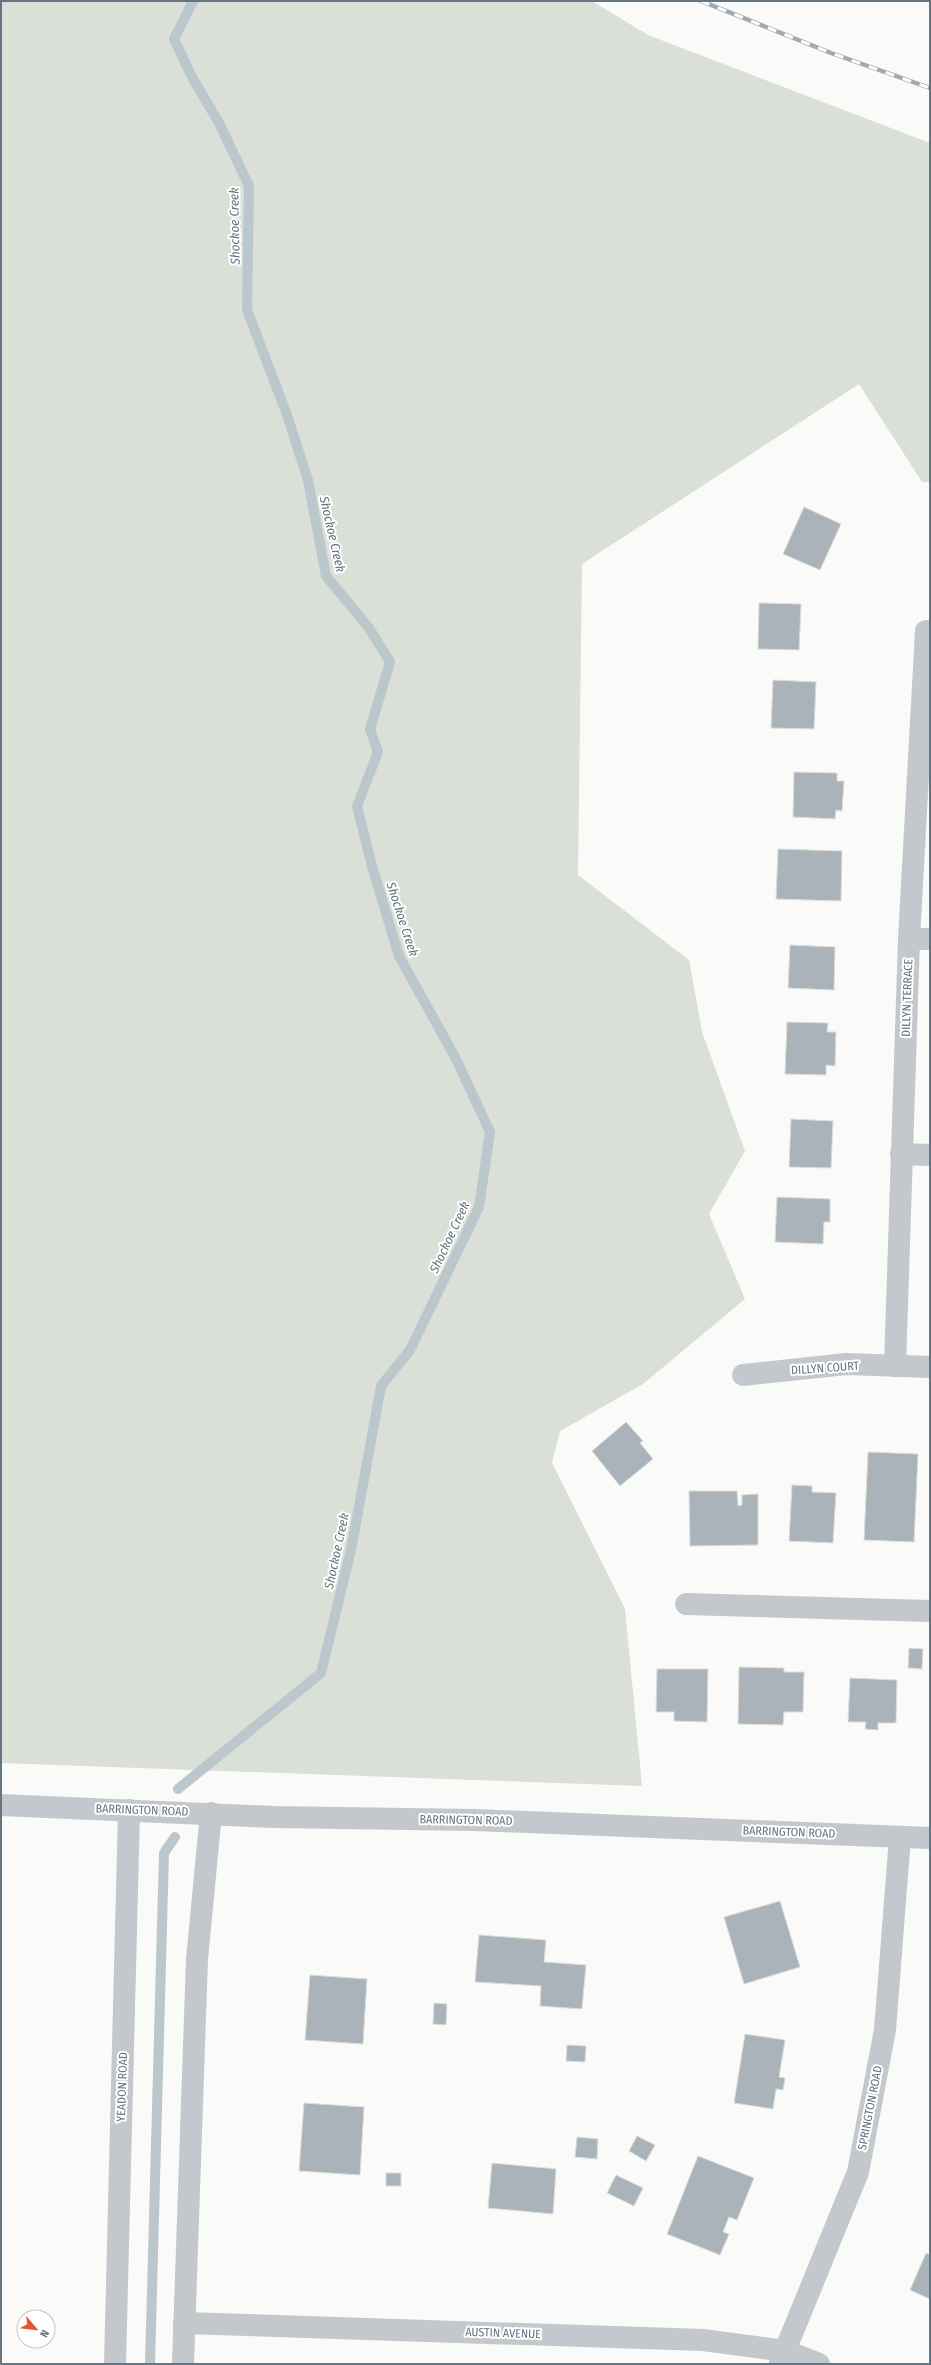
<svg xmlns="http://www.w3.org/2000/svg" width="931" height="2365" font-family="'Fira Sans Condensed',sans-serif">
<rect width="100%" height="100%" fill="#fafaf8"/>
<polygon fill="#dadfd7" points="1,1 592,1 648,35 930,143 930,482 922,482 859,384 582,564 578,875 689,960 702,1032 745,1151 709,1214 745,1299 643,1384 560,1431 552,1463 625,1609 642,1786 1,1763"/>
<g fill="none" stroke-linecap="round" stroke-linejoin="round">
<g stroke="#bbc7cb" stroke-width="10">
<polyline points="178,1789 321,1673 351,1550 381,1386 410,1350 479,1207 490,1132 456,1059 399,956 372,866 357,806 378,752 370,729 390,662 369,628 326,576 308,480 286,412 247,310 249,186 219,123 192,77 174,39 193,1"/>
<polyline points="150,2364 164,1853 175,1837"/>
</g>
</g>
<g fill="#aab3b9" stroke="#dcdcda">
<polygon points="804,507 841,524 820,570 783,554"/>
<polygon points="759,603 801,604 799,650 758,649"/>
<polygon points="773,680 816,682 814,729 771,728"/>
<polygon points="794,772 837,773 837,781 844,781 842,811 836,810 835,819 793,817"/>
<polygon points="778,849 842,851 841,901 776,899"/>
<polygon points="790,945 835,947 834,990 788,988"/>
<polygon points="787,1022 828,1023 827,1032 836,1032 835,1066 826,1065 826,1075 785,1074"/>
<polygon points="791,1119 833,1121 831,1168 789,1167"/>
<polygon points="777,1197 830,1199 830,1222 824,1222 823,1244 775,1242"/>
<polygon points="626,1422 643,1441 640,1443 653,1459 620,1486 592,1451"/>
<polygon points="868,1452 918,1454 914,1542 864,1540"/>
<polygon points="792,1485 812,1486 812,1492 836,1493 833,1543 789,1541"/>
<polygon points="689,1491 737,1491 738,1506 742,1505 742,1495 758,1494 758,1545 690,1546"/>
<polygon points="909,1648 923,1649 922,1669 908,1668"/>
<polygon points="739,1667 784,1668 784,1672 804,1672 803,1712 784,1712 783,1725 738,1724"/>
<polygon points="657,1669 708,1669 707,1722 674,1721 674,1712 656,1712"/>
<polygon points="850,1678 897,1680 896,1723 878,1723 878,1730 865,1729 866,1722 848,1722"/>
<polygon points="780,1901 800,1967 744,1984 724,1917"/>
<polygon points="479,1935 546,1940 544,1962 586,1965 582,2009 540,2006 541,1986 475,1982"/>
<polygon points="310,1975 367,1979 363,2044 305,2040"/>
<polygon points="434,2003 447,2004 446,2025 433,2024"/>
<polygon points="745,2034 785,2040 779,2077 785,2078 783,2090 776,2089 773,2109 734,2103"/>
<polygon points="567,2045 586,2046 585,2062 566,2061"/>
<polygon points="304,2103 364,2107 360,2175 299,2171"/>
<polygon points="637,2136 655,2145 646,2161 629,2151"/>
<polygon points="577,2137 598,2139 597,2159 575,2157"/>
<polygon points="698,2156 754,2178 737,2220 729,2217 723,2232 729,2234 720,2255 667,2234"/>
<polygon points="492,2163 556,2169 553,2214 488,2208"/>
<rect x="386" y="2173" width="15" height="13"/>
<polygon points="616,2175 643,2188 634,2206 607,2193"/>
<polygon points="926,2253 930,2255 930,2299 910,2290"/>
</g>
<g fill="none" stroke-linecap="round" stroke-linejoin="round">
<g stroke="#c3c8cc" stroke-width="22">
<polyline points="909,939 930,939"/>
<polyline points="901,1154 930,1155"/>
<polyline points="895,1366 909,939 926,631"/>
<polyline points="743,1375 846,1364 930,1367"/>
<polyline points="686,1604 930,1611"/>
<polyline points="1,1805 274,1817 474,1820 930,1838"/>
<polyline points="184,2323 703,2340 786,2351 819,2364"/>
<polyline points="780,2363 858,2172 885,2030 900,1837"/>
<polyline points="115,2364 129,1810"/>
<polyline points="183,2364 197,1959 211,1813"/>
</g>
<defs>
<polyline id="rail" points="701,1 831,53 930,88"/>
</defs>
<use href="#rail" stroke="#a2aab0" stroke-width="4.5"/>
<use href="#rail" stroke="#fff" stroke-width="3" stroke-dasharray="9" stroke-linecap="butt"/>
</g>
<g text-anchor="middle" stroke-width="4" stroke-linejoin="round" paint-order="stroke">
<g font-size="12" fill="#657683" stroke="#fff">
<text transform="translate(907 998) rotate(-88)" y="4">DILLYN TERRACE</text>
<text transform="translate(825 1368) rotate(-4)" y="4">DILLYN COURT</text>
<text transform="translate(142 1810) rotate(2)" y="4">BARRINGTON ROAD</text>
<text transform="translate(466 1820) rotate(1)" y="4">BARRINGTON ROAD</text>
<text transform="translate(789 1832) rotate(2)" y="4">BARRINGTON ROAD</text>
<text transform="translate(122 2087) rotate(-88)" y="4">YEADON ROAD</text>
<text transform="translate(870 2108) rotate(-79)" y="4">SPRINGTON ROAD</text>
<text transform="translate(503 2333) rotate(2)" y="4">AUSTIN AVENUE</text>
</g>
<g font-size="13" font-style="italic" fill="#60757c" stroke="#fff">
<text transform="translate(234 226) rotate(-91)" y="5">Shockoe Creek</text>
<text transform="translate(333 534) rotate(77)" y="5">Shockoe Creek</text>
<text transform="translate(403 919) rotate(72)" y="5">Shockoe Creek</text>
<text transform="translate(449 1237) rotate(-65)" y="5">Shockoe Creek</text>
<text transform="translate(336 1551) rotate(-78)" y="5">Shockoe Creek</text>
</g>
</g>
<rect width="931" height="2365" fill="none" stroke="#657683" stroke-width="4"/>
<g transform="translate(36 2329) rotate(118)"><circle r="19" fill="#ffffff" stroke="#c1c8cd"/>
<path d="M0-3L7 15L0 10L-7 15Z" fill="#e4572e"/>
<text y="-6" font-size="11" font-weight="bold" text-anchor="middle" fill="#657683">N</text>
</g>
</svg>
